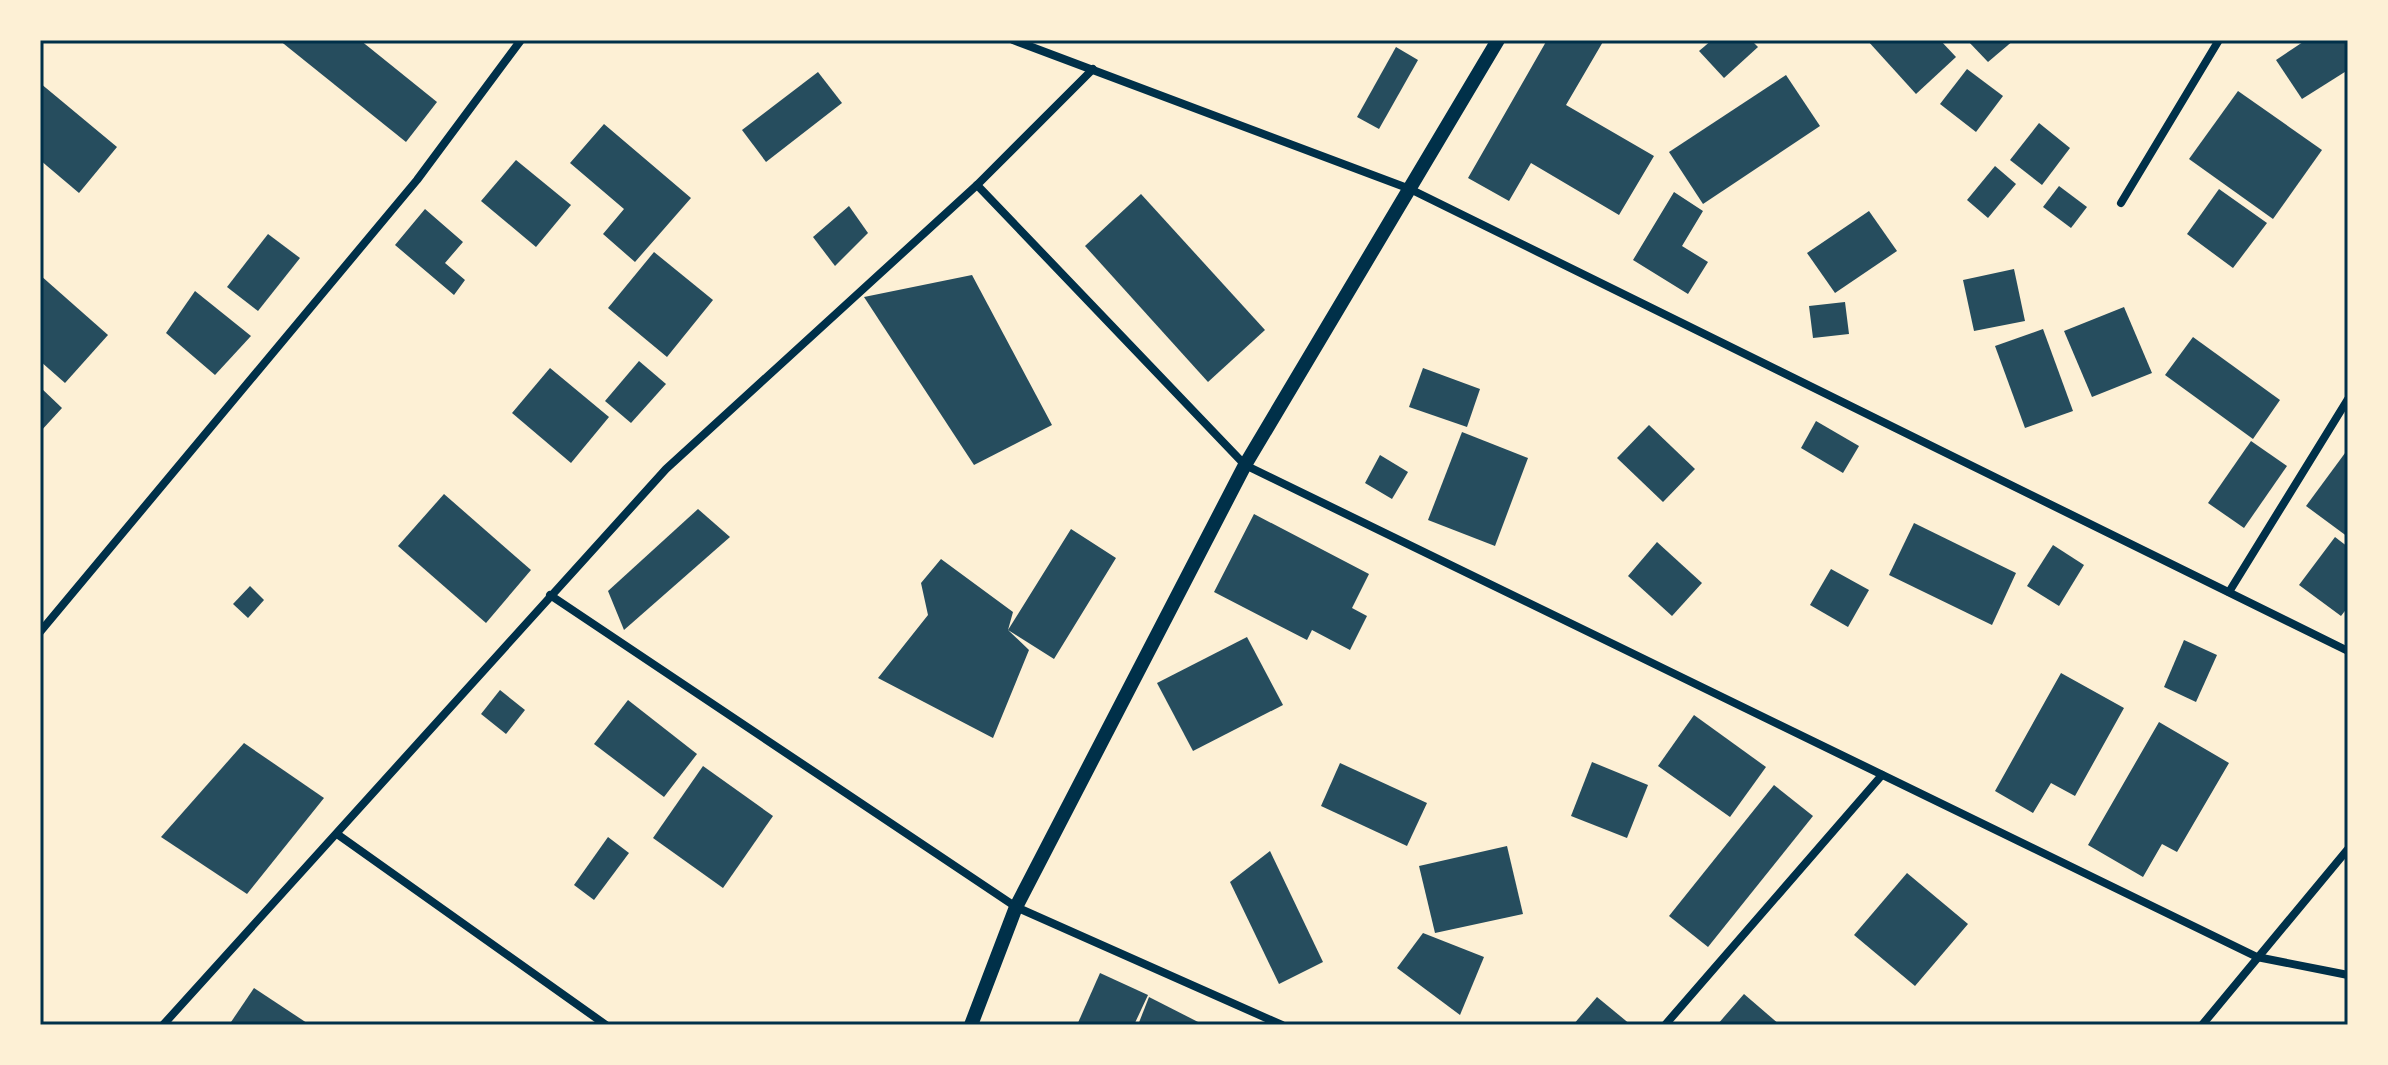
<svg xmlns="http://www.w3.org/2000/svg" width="2388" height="1065" font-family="Quicksand,sans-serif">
<rect width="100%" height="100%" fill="#fdf0d5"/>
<g fill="#264d5e">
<polygon points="279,40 360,40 437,102 406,142"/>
<polygon points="1547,40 1604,40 1566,105 1654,156 1619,215 1531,163 1509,201 1468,178"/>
<polygon points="1712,40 1751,40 1758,47 1724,78 1699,51"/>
<polygon points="1867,40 1940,40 1956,57 1916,94"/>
<polygon points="1967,40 2014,40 1988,62"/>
<polygon points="2306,40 2348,40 2348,70 2302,99 2276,60"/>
<polygon points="1396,47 1418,60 1379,129 1357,117"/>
<polygon points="1967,69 2003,96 1976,132 1940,104"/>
<polygon points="818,72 842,103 766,162 742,130"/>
<polygon points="1786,75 1820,126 1703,204 1669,152"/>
<polygon points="40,83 117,147 79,193 40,160"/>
<polygon points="2238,91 2322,150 2273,219 2189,159"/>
<polygon points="2039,123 2070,148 2042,185 2010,160"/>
<polygon points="604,124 691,198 635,262 603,234 624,209 570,163"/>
<polygon points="516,160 571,205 536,247 481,201"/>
<polygon points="1995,166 2016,184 1988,218 1967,200"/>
<polygon points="2059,186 2087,207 2071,228 2043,207"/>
<polygon points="2219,189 2267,223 2233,268 2187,234"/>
<polygon points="1674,192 1703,211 1682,246 1708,262 1688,294 1633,260"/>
<polygon points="1141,194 1265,330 1208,382 1085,246"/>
<polygon points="849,206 868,233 835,266 813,237"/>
<polygon points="425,209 463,242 445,263 465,280 454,295 395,245"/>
<polygon points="1869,211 1897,251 1835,293 1807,253"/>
<polygon points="268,234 300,258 258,311 227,287"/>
<polygon points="654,252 713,300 667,357 608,308"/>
<polygon points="2014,269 2025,321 1974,331 1963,280"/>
<polygon points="40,275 108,335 65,383 40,361"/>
<polygon points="972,275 1052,425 974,465 864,297"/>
<polygon points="195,291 251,336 215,375 166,333"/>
<polygon points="1845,302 1849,334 1813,338 1809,306"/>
<polygon points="2124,307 2152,373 2092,397 2064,331"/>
<polygon points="2043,329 2073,411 2025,428 1995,346"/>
<polygon points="2193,337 2280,400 2253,439 2165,375"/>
<polygon points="639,361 666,384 631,423 605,401"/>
<polygon points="550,368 609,417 571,463 512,413"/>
<polygon points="1423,368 1480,389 1467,427 1409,407"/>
<polygon points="40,387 62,408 40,432"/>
<polygon points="1816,421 1859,446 1843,473 1801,448"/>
<polygon points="1649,425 1695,469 1663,502 1617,458"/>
<polygon points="1462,432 1528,458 1495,546 1428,520"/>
<polygon points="2251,441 2287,466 2244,528 2208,503"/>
<polygon points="2348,449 2348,537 2306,506"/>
<polygon points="1380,455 1408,472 1392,499 1365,483"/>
<polygon points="444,494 531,570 486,623 398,546"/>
<polygon points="698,509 730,537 624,630 608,591"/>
<polygon points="1254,514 1369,574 1352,608 1367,616 1350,650 1312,630 1307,640 1214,592"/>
<polygon points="1914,523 2016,573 1992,625 1889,575"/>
<polygon points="1071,529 1116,558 1054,659 1008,630 1029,650 993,738 878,678 928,615 921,583 941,559 1013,612 1008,630"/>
<polygon points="2335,537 2348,547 2348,607 2341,616 2299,585"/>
<polygon points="1657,542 1702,583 1672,616 1628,576"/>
<polygon points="2053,545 2084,565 2059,606 2027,586"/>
<polygon points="1831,569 1869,590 1848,627 1810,605"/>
<polygon points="250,586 264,600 248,618 233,604"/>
<polygon points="1247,637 1283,705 1193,751 1157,683"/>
<polygon points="2184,640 2217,655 2196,702 2164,687"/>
<polygon points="2061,673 2124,708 2075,796 2051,783 2033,813 1995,791"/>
<polygon points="500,690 525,710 506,734 481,714"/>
<polygon points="628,700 697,754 664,797 594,744"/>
<polygon points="1694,715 1766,767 1730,817 1658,766"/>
<polygon points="2159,722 2229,763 2177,852 2162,844 2143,877 2088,845"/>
<polygon points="244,743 324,798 247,894 161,837"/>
<polygon points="1592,762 1648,785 1627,838 1571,816"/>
<polygon points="1340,763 1427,803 1407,846 1321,806"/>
<polygon points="703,766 773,816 723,888 653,838"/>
<polygon points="1774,785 1813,816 1708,947 1669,916"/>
<polygon points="608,837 629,853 594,900 574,885"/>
<polygon points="1507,846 1523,914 1435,933 1419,866"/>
<polygon points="1270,851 1323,962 1279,984 1230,882"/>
<polygon points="1907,873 1968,924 1915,986 1854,935"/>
<polygon points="1423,933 1484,957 1460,1015 1397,968"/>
<polygon points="1100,973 1148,995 1134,1025 1077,1025"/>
<polygon points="254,988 310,1025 229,1025"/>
<polygon points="1744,994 1780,1025 1717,1025"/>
<polygon points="1149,997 1204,1025 1138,1025"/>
<polygon points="1597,997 1631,1025 1573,1025"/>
</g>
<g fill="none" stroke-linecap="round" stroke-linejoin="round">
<g stroke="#003049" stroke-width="8">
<polyline points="1013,40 1410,189 2348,651"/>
<polyline points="977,185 1245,465 2257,957 2348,975"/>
<polyline points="2121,203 2219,40"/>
<polyline points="2229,592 2348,399"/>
<polyline points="550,595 1016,907 1282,1025"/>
<polyline points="40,632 417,180 521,40"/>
<polyline points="337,834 606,1025"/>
<polyline points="163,1025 666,469 977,185 1093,69"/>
<polyline points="1665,1025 1882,775"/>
<polyline points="2202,1025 2348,849"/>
</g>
<polyline stroke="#003049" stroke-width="14" points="971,1025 1016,907 1245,465 1498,40"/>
</g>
<rect width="2388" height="1065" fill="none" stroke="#fdf0d5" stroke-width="84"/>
<rect x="42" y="42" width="2304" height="981" fill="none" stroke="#003049" stroke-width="3"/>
</svg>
